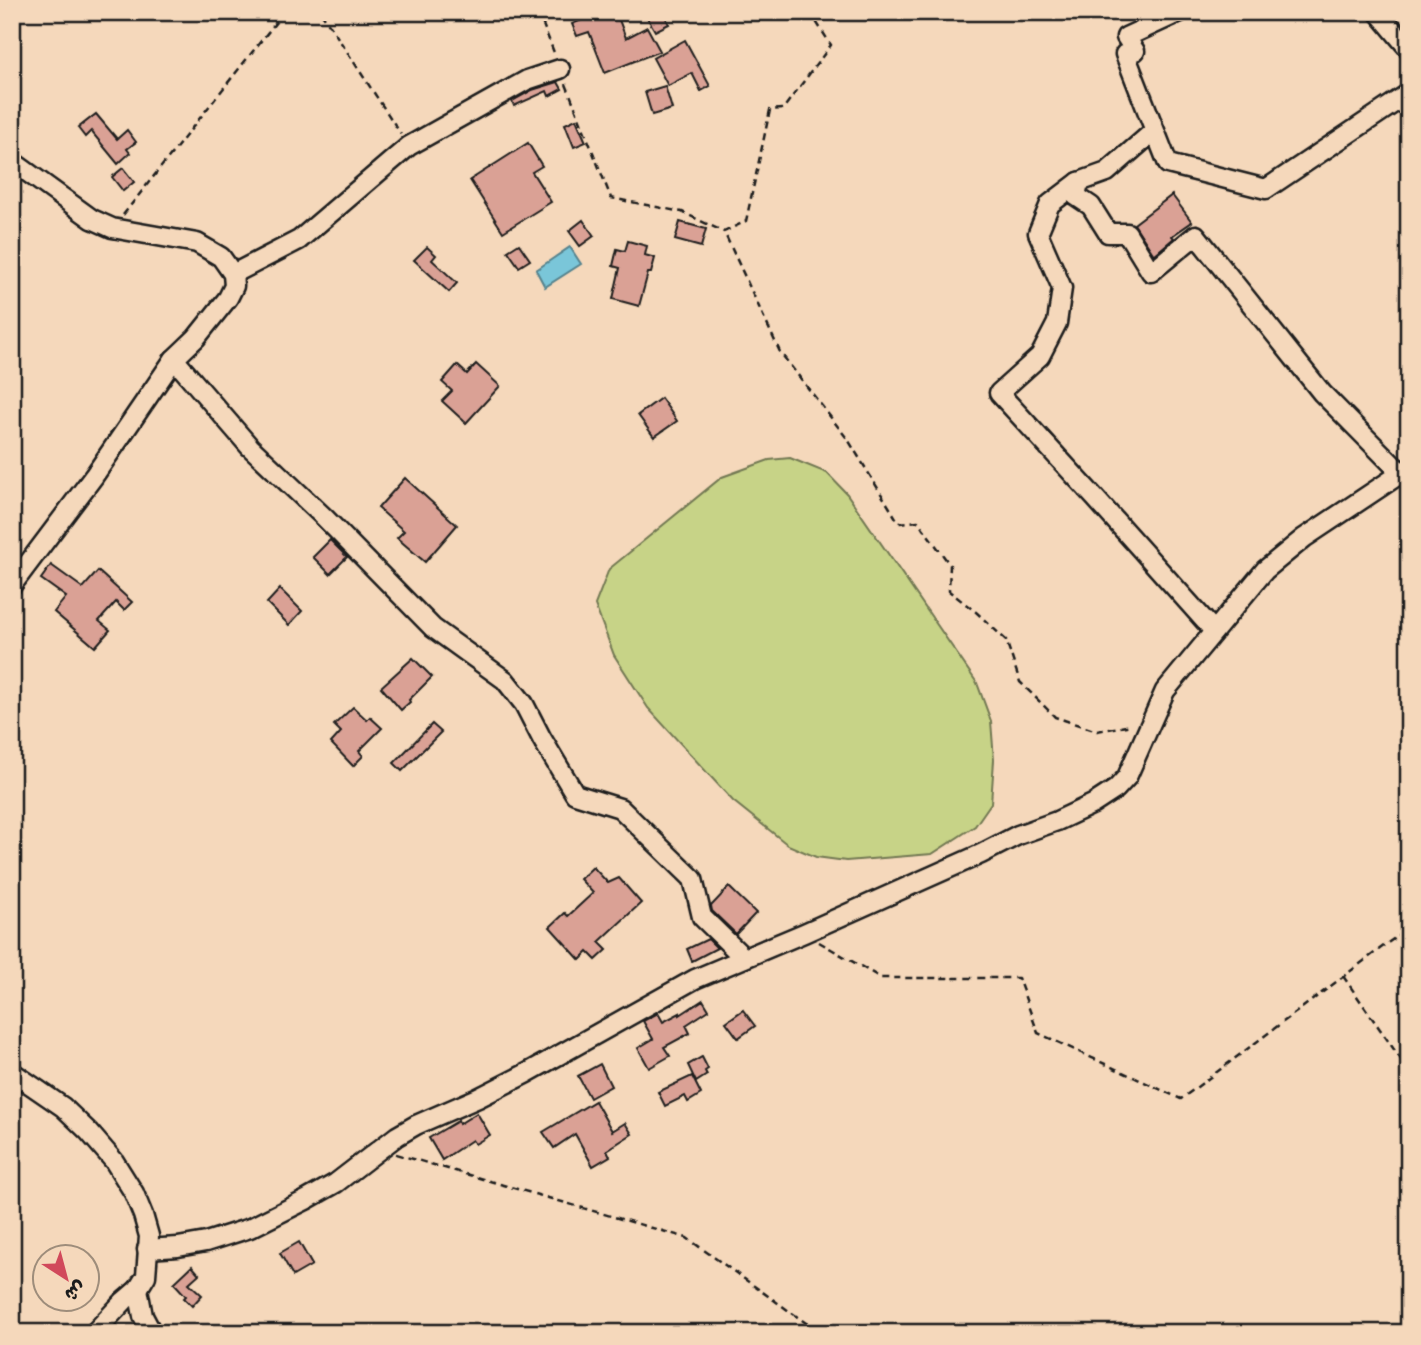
<svg xmlns="http://www.w3.org/2000/svg" width="1421" height="1345" font-family="'Comic Neue','Playpen Sans Arabic',sans-serif">
<rect width="100%" height="100%" fill="#f5d8bb"/>
<filter id="ink" filterUnits="userSpaceOnUse"><feTurbulence type="fractalNoise" baseFrequency=".0143" numOctaves="2"/><feDisplacementMap in="SourceGraphic" scale="14" xChannelSelector="R" yChannelSelector="G"/><feConvolveMatrix kernelMatrix="1 2 1 2 8 2 1 2 1" color-interpolation-filters="sRGB"/></filter>
<g filter="url(#ink)">
<polygon fill="#c7d387" stroke="#727852" stroke-width="2" points="790,458 827,473 847,494 977,683 991,721 994,760 991,803 975,826 932,854 846,861 816,857 788,845 733,801 648,708 614,655 595,605 609,569 722,477 769,460"/>
<polygon fill="#7ac6d9" stroke="#54828d" stroke-width="2" points="570,247 581,264 545,287 536,270"/>
<g fill="#daa195" stroke="#1c1c1c" stroke-width="2">
<polygon points="587,12 616,12 626,38 647,27 660,51 605,73 589,32 577,36 572,24 589,17"/>
<polygon points="644,12 663,12 669,24 655,31"/>
<polygon points="685,40 710,86 701,91 692,73 668,86 653,58"/>
<polygon points="558,82 562,89 549,96 547,91 514,106 512,101 532,90"/>
<polygon points="665,86 672,109 652,115 645,92"/>
<polygon points="96,114 117,139 127,130 136,142 127,149 130,153 118,164 91,131 85,137 78,128"/>
<polygon points="576,119 586,142 574,147 565,124"/>
<polygon points="528,143 542,166 532,172 551,202 503,232 470,180"/>
<polygon points="123,168 134,182 123,191 112,177"/>
<polygon points="1172,195 1192,222 1172,236 1174,238 1154,255 1134,224"/>
<polygon points="583,220 594,236 580,246 569,231"/>
<polygon points="680,222 706,229 701,247 675,240"/>
<polygon points="628,241 647,246 645,255 655,258 651,273 648,273 639,306 613,299 620,268 613,266 617,249 625,251"/>
<polygon points="519,244 530,260 519,267 508,251"/>
<polygon points="427,247 436,255 432,260 457,283 449,292 414,260"/>
<polygon points="476,364 500,386 466,423 442,401 452,391 442,382 457,365 467,374"/>
<polygon points="661,398 677,421 654,437 638,415"/>
<polygon points="405,478 457,525 425,562 397,538 404,531 378,508"/>
<polygon points="330,540 347,557 330,574 313,557"/>
<polygon points="51,565 83,588 98,571 132,602 124,610 116,602 99,621 110,630 95,647 54,612 66,597 41,579"/>
<polygon points="280,589 302,611 289,625 267,603"/>
<polygon points="413,658 432,677 409,700 410,702 401,710 381,687"/>
<polygon points="353,707 367,720 370,717 382,728 359,751 363,756 353,766 331,743 341,732 334,725"/>
<polygon points="432,724 441,732 402,771 394,763"/>
<polygon points="593,867 608,883 619,878 641,903 599,942 607,950 596,960 588,952 580,960 550,927 565,913 568,916 593,893 580,879"/>
<polygon points="729,887 756,913 736,934 712,911 711,906"/>
<polygon points="708,939 717,948 692,961 687,949"/>
<polygon points="703,1000 709,1010 686,1025 690,1033 664,1047 670,1056 649,1068 638,1048 653,1039 643,1021 658,1013 663,1022 680,1013 680,1015"/>
<polygon points="743,1010 755,1026 738,1038 726,1022"/>
<polygon points="702,1057 708,1069 705,1071 707,1075 696,1082 688,1065"/>
<polygon points="600,1064 611,1086 590,1098 578,1076"/>
<polygon points="692,1076 701,1094 688,1102 685,1096 665,1106 658,1092"/>
<polygon points="595,1101 612,1131 625,1123 632,1134 607,1150 610,1156 593,1166 575,1134 554,1148 543,1132"/>
<polygon points="477,1113 490,1135 475,1144 472,1140 442,1160 429,1138 458,1121 459,1124"/>
<polygon points="299,1242 312,1265 293,1276 280,1253"/>
<polygon points="192,1266 199,1274 189,1283 202,1295 192,1306 184,1298 186,1296 174,1283"/>
</g>
<g fill="none" stroke-linecap="round" stroke-linejoin="round">
<defs>
<g id="minor">
<polyline points="1180,12 1126,37 1135,51 1125,54 1168,164 1266,189 1409,93"/>
<polyline points="1378,12 1409,49"/>
<polyline points="1154,131 1107,172 1079,182 1076,196 1091,206 1108,233 1127,233 1151,272 1196,235 1322,393 1402,474"/>
<polyline points="12,161 92,219 112,228 197,243 221,257 233,274 234,286 228,298 196,338 174,359 94,476 12,585"/>
<polyline points="1079,182 1050,204 1038,233 1062,288 1057,323 1040,356 999,393 1096,499 1214,631"/>
<polyline points="233,274 299,240 409,146 527,80 560,69"/>
<polyline points="174,359 250,447 324,517 433,628 505,680 524,704 542,739 575,794 620,808 693,879 702,917 744,958"/>
<polyline points="12,1072 63,1107 89,1132 114,1161 134,1193 143,1215 149,1236 146,1276 138,1289 124,1301 94,1333"/>
<polyline points="147,1249 178,1247 206,1242 250,1228 306,1200 336,1183 397,1136 416,1125 478,1098 527,1073 695,979 804,933 981,854 1018,835 1057,821 1093,804 1116,789 1127,777 1165,691 1265,570 1304,538 1409,468"/>
<polyline points="138,1289 143,1316 152,1333"/>
</g>
</defs>
<use href="#minor" stroke="#1c1c1c" stroke-width="23"/>
<g stroke="#1c1c1c" stroke-width="2.5" stroke-dasharray="7 5" stroke-linecap="butt">
<polyline points="321,12 401,134"/>
<polyline points="538,12 555,55"/>
<polyline points="810,12 831,45 783,109 770,110 746,221 724,232 780,352 849,441 899,523 918,521 950,565 949,591 976,612 1006,640 1020,682 1055,717 1097,731 1132,725"/>
<polyline points="566,84 611,198 682,212 724,232"/>
<polyline points="123,215 284,12"/>
<polyline points="819,942 881,978 1018,978 1038,1033 1181,1099 1409,927"/>
<polyline points="1343,976 1409,1071"/>
<polyline points="396,1154 687,1238 820,1333"/>
</g>
<use href="#minor" stroke="#f5d8bb" stroke-width="18"/>
</g>
</g>
<rect width="1421" height="1345" fill="none" stroke="#f5d8bb" stroke-width="42"/>
<rect x="21" y="21" width="1379" height="1303" fill="none" stroke="#1c1c1c" stroke-width="2.5" filter="url(#ink)"/>
<g transform="translate(66 1278) rotate(144)"><circle r="33" fill="#f5d8bb" stroke="#9e8d7b" stroke-width="2"/>
<path d="M0-5L12 26L0 18L-12 26Z" fill="#d1495b"/>
<text y="-10" font-size="19" font-weight="bold" text-anchor="middle" fill="#1c1c1c">ش</text>
</g>
</svg>
